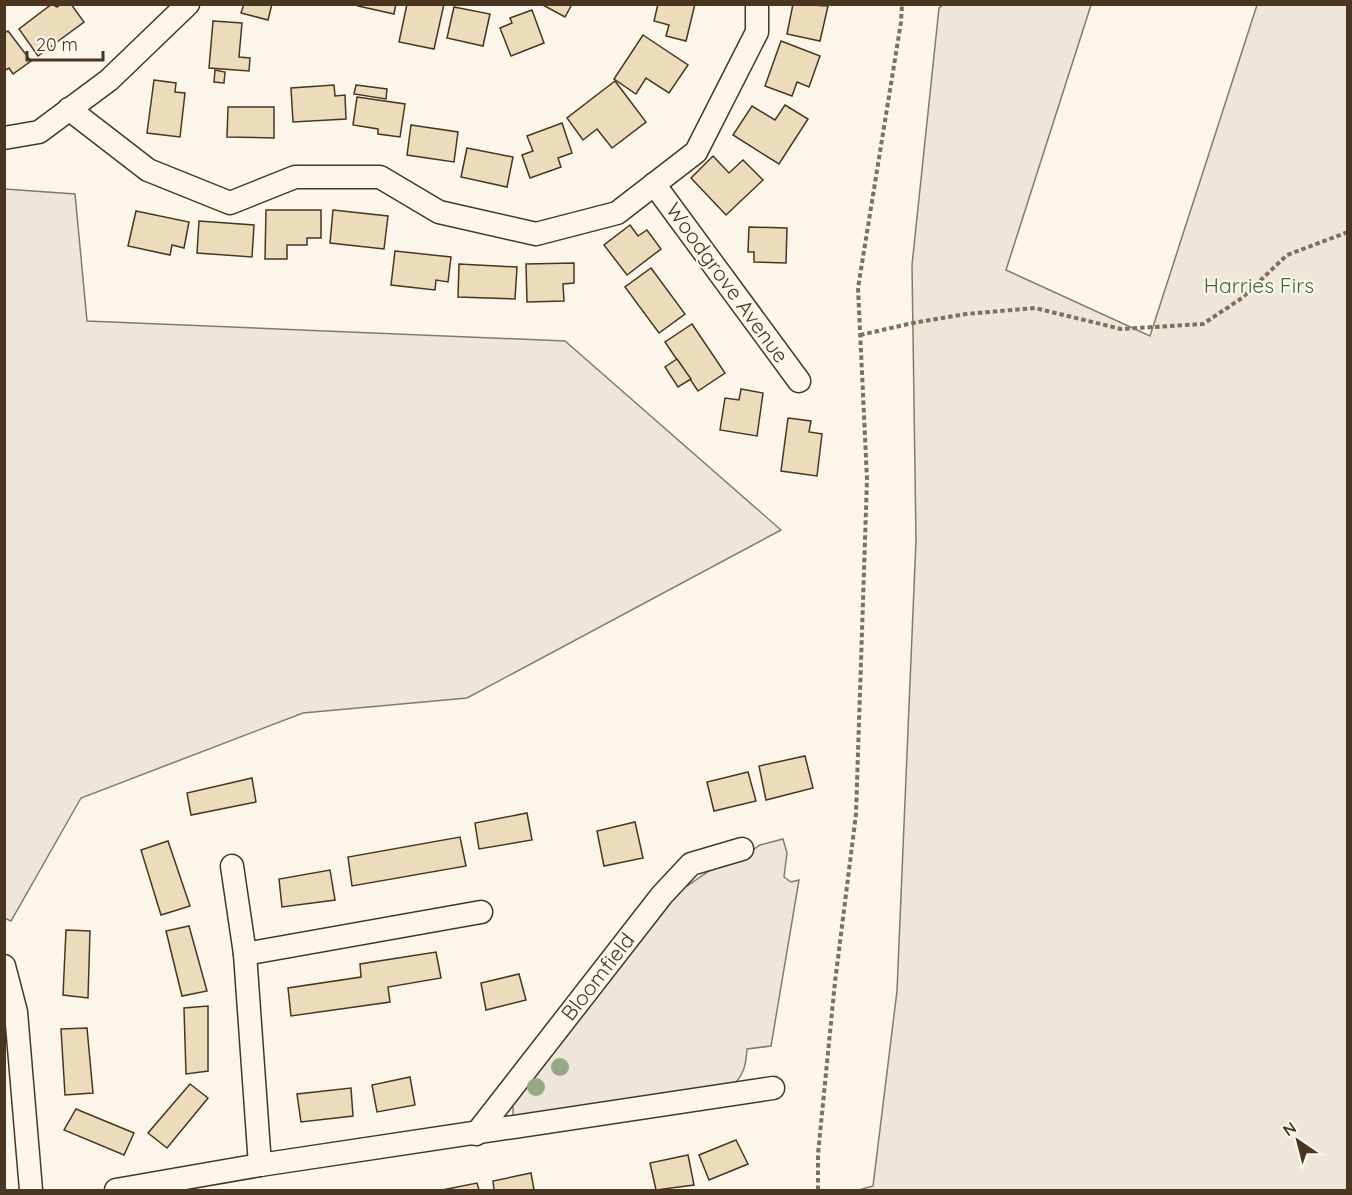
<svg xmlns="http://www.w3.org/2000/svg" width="1352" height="1195" font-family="Quicksand,sans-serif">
<rect width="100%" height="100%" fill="#fbf6e9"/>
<g fill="#ede6d9" stroke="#887966" stroke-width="1.5">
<polygon points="943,5 1091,5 1006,270 1150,336 1257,5 1347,5 1347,1190 859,1190 873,1186 897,991 916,540 912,265 939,8"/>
<polygon points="5,189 75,194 87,321 565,341 781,530 467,698 303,713 81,798 11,921 4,918"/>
<path d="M783,839L787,853L784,877L791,882L799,880L771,1046L747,1049C746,1062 745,1072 736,1082L517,1118L513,1115V1105L671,897L715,867L741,858L760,845Z"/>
</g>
<g fill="#ecdcbc" stroke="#4a3520" stroke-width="1.5">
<polygon points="52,4 57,7 61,4 71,4 84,22 38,56 19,29"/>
<polygon points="244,4 272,4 268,20 241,13"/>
<polygon points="359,4 396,4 394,14 358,6"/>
<polygon points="407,4 444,4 434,49 399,42"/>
<polygon points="541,4 572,4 565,17"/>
<polygon points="658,4 695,4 686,41 666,36 669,25 654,21"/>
<polygon points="793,4 828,6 820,41 787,34"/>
<polygon points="454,7 490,14 483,46 447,38"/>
<polygon points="532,10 544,43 511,56 500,28 512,23 510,18"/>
<polygon points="213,21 242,23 239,57 250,58 249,71 209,68"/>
<polygon points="8,31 31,61 13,74 9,68 4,71 4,33"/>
<polygon points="643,35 688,65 669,93 646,78 636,94 614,79"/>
<polygon points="781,41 820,56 809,87 797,82 792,96 765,86"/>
<polygon points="215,70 225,72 224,83 214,82"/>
<polygon points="154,80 176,83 175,92 185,93 180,137 147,133"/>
<polygon points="615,81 646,122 612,148 597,129 583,140 567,118"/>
<polygon points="334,85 335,96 345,95 346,119 293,122 291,88"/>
<polygon points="356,85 387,89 386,99 354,94"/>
<polygon points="357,97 405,104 400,137 378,134 378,129 353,125"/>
<polygon points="785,105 808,119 779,164 733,135 752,106 775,120"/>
<polygon points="228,107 274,107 274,138 227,137"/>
<polygon points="562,123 572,153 558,158 561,167 530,178 522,155 533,151 527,136"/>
<polygon points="411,125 458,132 454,162 407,155"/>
<polygon points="467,148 513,157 507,187 461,177"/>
<polygon points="713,156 729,173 743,160 763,180 726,215 691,178"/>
<polygon points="266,210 321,210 321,238 307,238 307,245 287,245 287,259 265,259"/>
<polygon points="333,210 388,216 384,249 330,243"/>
<polygon points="136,211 189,222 184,248 172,245 170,255 128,246"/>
<polygon points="199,221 254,225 252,257 197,253"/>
<polygon points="630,225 638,236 647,230 661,249 627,275 604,245"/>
<polygon points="749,227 787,228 786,263 754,262 754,252 748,252"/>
<polygon points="395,251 451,257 448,282 436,280 435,290 391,285"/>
<polygon points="574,263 574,283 563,284 564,301 527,302 526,264"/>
<polygon points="459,264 517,267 515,299 458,297"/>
<polygon points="651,268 685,314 659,333 625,287"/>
<polygon points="692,324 725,373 698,391 665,342"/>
<polygon points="677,359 691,379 678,387 665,367"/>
<polygon points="741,389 763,393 757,436 720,430 725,398 739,400"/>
<polygon points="788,418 811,421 809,432 822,434 817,476 781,471"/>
<polygon points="805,756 813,788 766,800 759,766"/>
<polygon points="748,772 756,801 714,811 707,782"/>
<polygon points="252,778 256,802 191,815 187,793"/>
<polygon points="527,813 532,840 479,849 475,823"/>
<polygon points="635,822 643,858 604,866 597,831"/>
<polygon points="460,837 466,866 352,886 348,857"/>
<polygon points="168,841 190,906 161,915 141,850"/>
<polygon points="330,870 335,900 282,907 279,879"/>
<polygon points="189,926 207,991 182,996 166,931"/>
<polygon points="66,930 90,931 88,998 63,995"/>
<polygon points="436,952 441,978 388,987 390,1002 291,1016 288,988 361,977 360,964"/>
<polygon points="519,974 526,1000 486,1010 481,983"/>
<polygon points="208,1006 208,1071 186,1074 184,1008"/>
<polygon points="87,1028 93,1093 65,1095 61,1029"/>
<polygon points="410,1077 415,1105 377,1112 372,1085"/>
<polygon points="190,1084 208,1098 167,1148 148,1133"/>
<polygon points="351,1088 353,1116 301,1122 297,1094"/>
<polygon points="76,1109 134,1133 124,1155 64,1130"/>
<polygon points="736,1140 748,1164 709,1180 699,1155"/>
<polygon points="688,1155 694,1185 656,1190 650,1163"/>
<polygon points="531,1173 534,1190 494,1190 493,1181"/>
<polygon points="477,1183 479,1190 442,1190"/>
</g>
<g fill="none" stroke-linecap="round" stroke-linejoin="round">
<defs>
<g id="minor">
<polyline points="69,109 148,170 230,203 295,177 380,177 439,212 536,234 617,213 696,152 757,32 757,4"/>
<polyline points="4,138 39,132 109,80 188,4"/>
<polyline points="654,184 799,381"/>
<polyline points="232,866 245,954 260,1165"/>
<polyline points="245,954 481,912"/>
<polyline points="4,966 16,1012 31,1190"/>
<polyline points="476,1134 662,895 691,864 742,849"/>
<polyline points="116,1190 260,1165 773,1088"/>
</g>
</defs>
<use href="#minor" stroke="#4a3520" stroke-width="25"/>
<g stroke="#7f6f5c" stroke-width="4" stroke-dasharray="4.5 3" stroke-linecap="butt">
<polyline points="860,335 913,323 966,314 1035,308 1121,329 1203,324 1242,298 1287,255 1348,232"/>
<polyline points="818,1190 818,1154 835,982 856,814 867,479 858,288 901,22 902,4"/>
</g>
<use href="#minor" stroke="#fbf6e9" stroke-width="22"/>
</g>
<g fill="#96a887">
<circle cx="560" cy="1067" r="9"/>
<circle cx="536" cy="1087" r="9"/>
</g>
<g text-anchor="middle" stroke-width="4.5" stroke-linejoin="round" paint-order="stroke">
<g font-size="21" fill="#4a3520" stroke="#fbf6e9">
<text transform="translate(727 283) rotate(54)" y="7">Woodgrove Avenue</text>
<text transform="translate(598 977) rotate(-52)" y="7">Bloomfield</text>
</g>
<g font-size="21" fill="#436837" stroke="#fbf6e9">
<text x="1259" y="293">Harries Firs</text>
</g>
</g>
<rect width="1352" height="1195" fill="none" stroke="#4a3520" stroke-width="12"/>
<g transform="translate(1298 1141) rotate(325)" stroke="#fbf6e9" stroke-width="4.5" paint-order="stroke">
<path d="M0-4.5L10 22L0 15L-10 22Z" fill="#4a3520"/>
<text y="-9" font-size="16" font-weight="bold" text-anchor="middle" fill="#4a3520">N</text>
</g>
<path d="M27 51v9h76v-9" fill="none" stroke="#4a3520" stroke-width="3"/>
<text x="36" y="51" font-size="18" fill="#4a3520" stroke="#fbf6e9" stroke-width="4.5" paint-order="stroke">20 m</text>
</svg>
